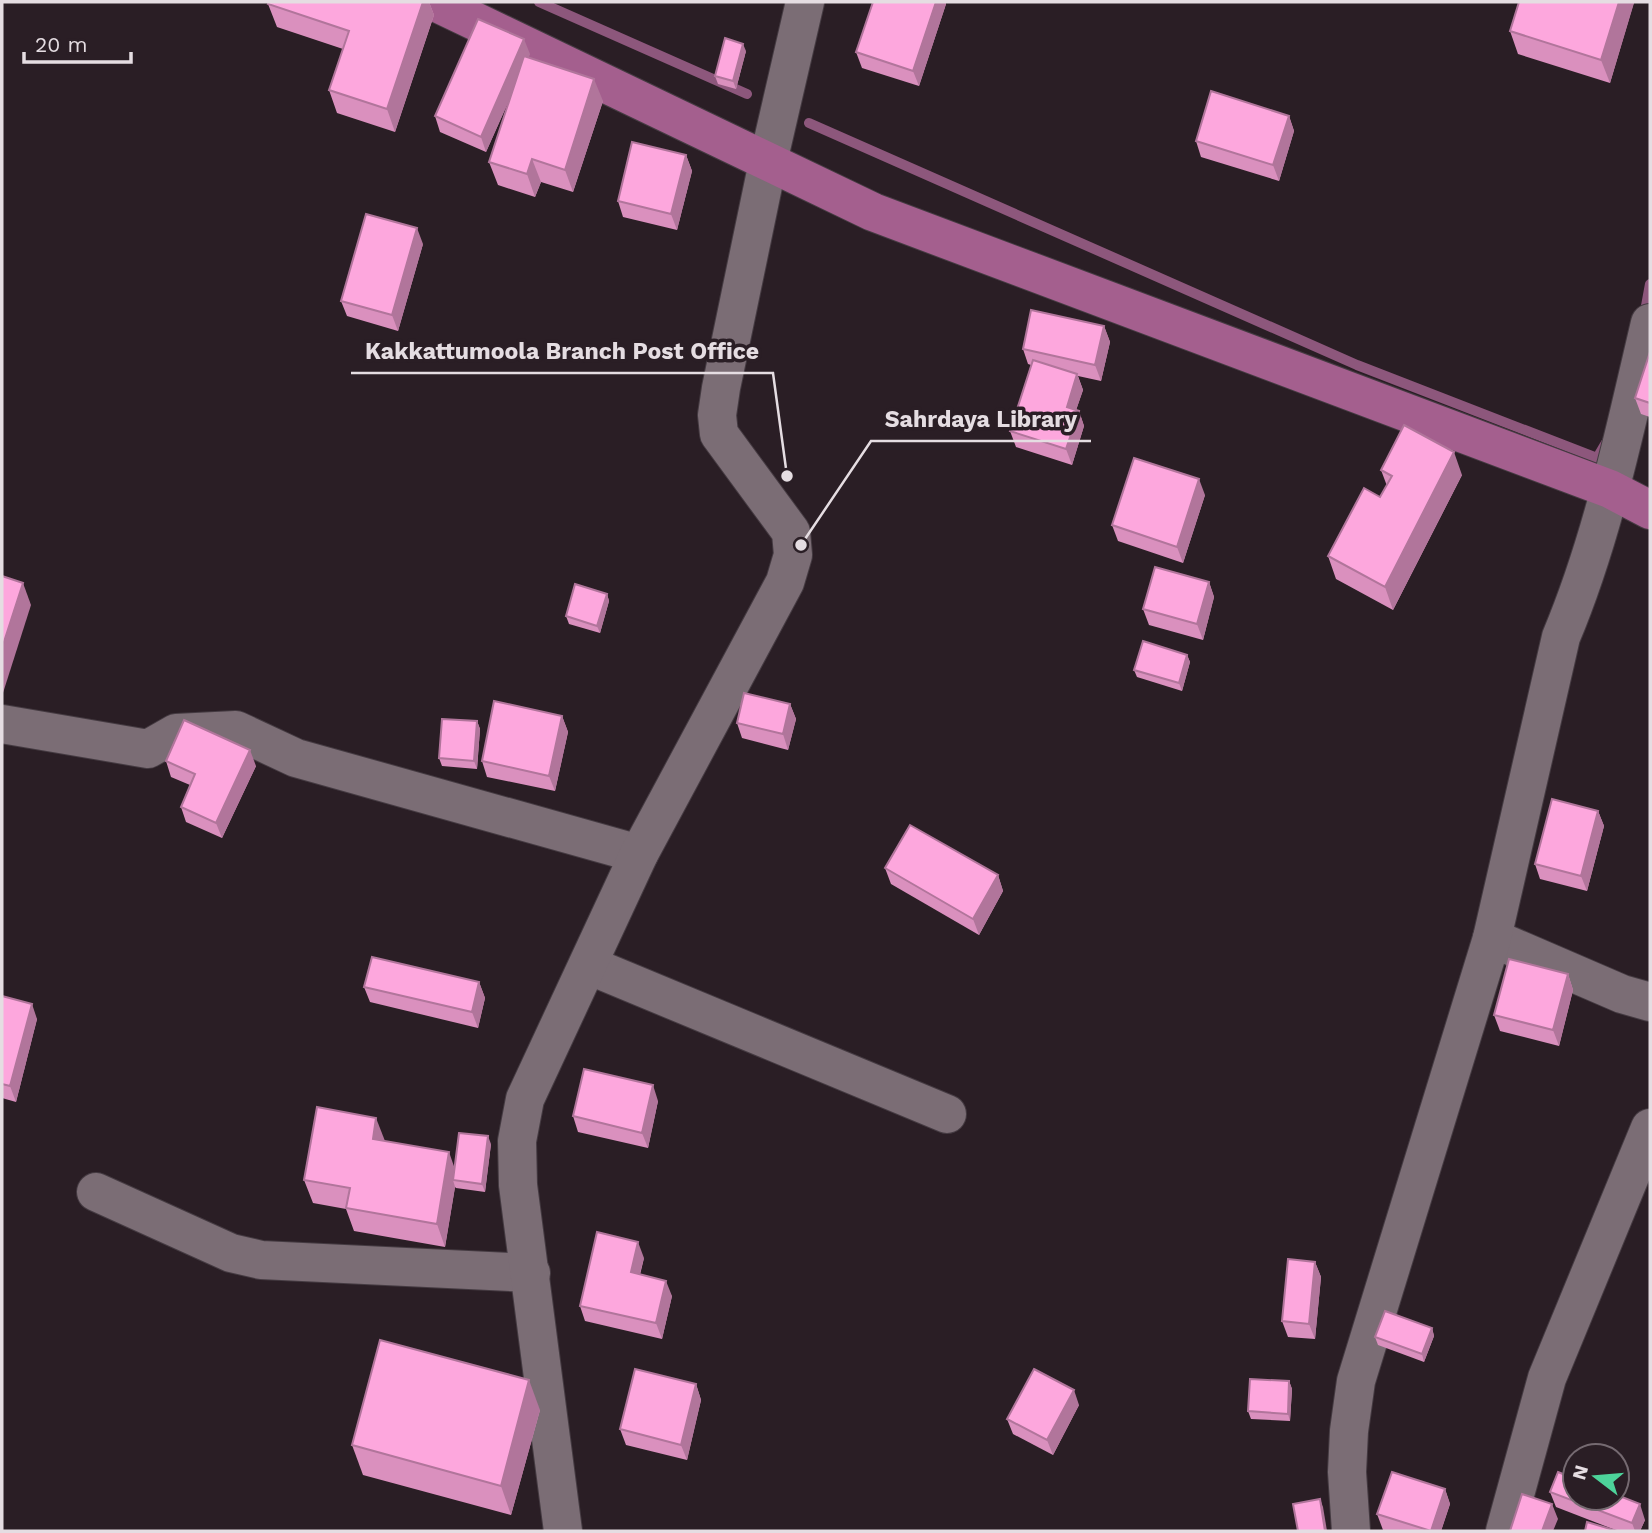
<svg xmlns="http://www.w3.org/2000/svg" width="1652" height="1533" font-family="'Work Sans',sans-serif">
<rect width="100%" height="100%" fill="#2a1e25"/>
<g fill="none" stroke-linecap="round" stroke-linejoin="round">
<g stroke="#8d577c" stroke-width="10">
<polyline points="539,2 747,94"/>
<polyline points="809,123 1357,365 1597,458 1607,441"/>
<polyline points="1644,317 1650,284"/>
</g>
<defs>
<g id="minor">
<polyline points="2,724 148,749 176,733 236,730 296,758 639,854"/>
<polyline points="1492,938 1622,994 1650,1002"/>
<polyline points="588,965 947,1114"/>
<polyline points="96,1192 231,1253 261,1260 531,1273"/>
<polyline points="563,1531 518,1185 517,1141 525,1099 639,854 785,582 793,555 791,532 719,434 717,415 721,388 768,162 805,2"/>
<path d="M1351,1531L1347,1472L1349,1431L1356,1381L1492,938L1561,637C1603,537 1625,429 1650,323"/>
<polyline points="1505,1531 1547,1378 1650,1128"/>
</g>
<polyline id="major" points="435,2 873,212 1610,489 1650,510"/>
</defs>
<use href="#minor" stroke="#453b42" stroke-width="40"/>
<use href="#major" stroke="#453b42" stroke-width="40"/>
<use href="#minor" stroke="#7b6d75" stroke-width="38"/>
<use href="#major" stroke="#a45f8e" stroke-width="38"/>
</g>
<g fill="#da90be">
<polygon points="269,2 429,2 434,15 395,132 337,113 329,90 343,49 277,27 268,4"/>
<polygon points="873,2 945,2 946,4 919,86 862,68 856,52"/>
<polygon points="1519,2 1634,2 1610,83 1518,54 1510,31"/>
<polygon points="746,51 736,89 718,84 715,76"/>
<polygon points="530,54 528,57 603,101 573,192 541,182 535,197 498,185 489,162 510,98 486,152 440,132 435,116"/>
<polygon points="1289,116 1294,131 1279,181 1201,157 1196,141"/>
<polygon points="686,155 692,171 677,230 623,217 618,201"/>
<polygon points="423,244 398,331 347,316 341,301"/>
<polygon points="1104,326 1110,342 1101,381 1078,376 1083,390 1076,410 1079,411 1084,426 1072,465 1016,447 1010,431 1031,365 1028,364 1023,349"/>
<polygon points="1650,352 1650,417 1641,414 1635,398"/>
<polygon points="1381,470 1462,475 1393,610 1336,579 1328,556 1380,497 1387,486"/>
<polygon points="1205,495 1183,563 1118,541 1112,525"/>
<polygon points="1209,582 1214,597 1203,640 1149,625 1143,609"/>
<polygon points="607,594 609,601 600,633 569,624 566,616"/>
<polygon points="1187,655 1190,662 1182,691 1137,677 1134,670"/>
<polygon points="790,704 796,719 788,750 742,738 737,723"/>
<polygon points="562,716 568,732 555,791 487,777 482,761"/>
<polygon points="477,721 480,729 477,769 442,766 439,758"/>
<polygon points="166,761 256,766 222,838 186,822 181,807 190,785 171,777"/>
<polygon points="1598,811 1604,826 1587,891 1540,879 1535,864"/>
<polygon points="885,868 998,875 1003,891 979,935 891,884"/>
<polygon points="1568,974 1573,990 1559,1046 1500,1031 1494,1015"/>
<polygon points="479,982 485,998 478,1028 370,1002 364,987"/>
<polygon points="2,996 37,1019 16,1102 2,1098"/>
<polygon points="658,1101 648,1148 578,1132 573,1116"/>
<polygon points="385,1141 455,1168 491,1144 485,1192 456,1188 455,1187 445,1247 354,1231 346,1209 313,1203 304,1180"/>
<polygon points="644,1258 640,1275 672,1296 662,1339 585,1321 580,1306"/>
<polygon points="1315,1262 1321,1277 1315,1339 1288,1337 1282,1321"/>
<polygon points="1432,1328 1434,1336 1424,1362 1378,1345 1375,1337"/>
<polygon points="1289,1381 1292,1389 1290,1421 1251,1419 1248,1411"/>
<polygon points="696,1384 701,1400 687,1460 626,1445 620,1429"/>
<polygon points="1079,1405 1053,1455 1013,1434 1007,1419"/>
<polygon points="540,1410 511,1515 363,1475 352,1445"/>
<polygon points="1445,1489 1450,1504 1441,1531 1387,1531 1383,1530 1377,1514"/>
<polygon points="1550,1492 1645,1520 1640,1531 1618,1531 1556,1507"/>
</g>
<g fill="#b1759b">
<polygon points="423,2 429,2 434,15 395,132 387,109"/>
<polygon points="936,2 945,2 946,4 919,86 913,71"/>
<polygon points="1619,2 1634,2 1634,3 1610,83 1601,60"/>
<polygon points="524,39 530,54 486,152 481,137"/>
<polygon points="743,44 746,51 736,89 733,81"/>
<polygon points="594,79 603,101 573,192 565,170"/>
<polygon points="1289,116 1294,131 1279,181 1273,165"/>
<polygon points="686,155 692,171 677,230 671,214"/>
<polygon points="532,159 541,182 535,197 527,174"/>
<polygon points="417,228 423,244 398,331 392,315"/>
<polygon points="1104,326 1110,342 1101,381 1095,365"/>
<polygon points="1077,374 1083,390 1072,422 1067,407"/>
<polygon points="1079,411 1084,426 1072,465 1066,449"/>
<polygon points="1454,452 1462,475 1393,610 1385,587"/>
<polygon points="1199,479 1205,495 1183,563 1177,547"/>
<polygon points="1209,582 1214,597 1203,640 1197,624"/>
<polygon points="23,583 31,605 2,696 2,648"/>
<polygon points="607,594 609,601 600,633 597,626"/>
<polygon points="1187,655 1190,662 1182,691 1179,683"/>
<polygon points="790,704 796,719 788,750 783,734"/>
<polygon points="562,716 568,732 555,791 549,776"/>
<polygon points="477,721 480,729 477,769 474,761"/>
<polygon points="250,750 256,766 222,838 216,823"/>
<polygon points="1598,811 1604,826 1587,891 1581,876"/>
<polygon points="998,875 1003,891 979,935 973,919"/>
<polygon points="1568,974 1573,990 1559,1046 1553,1030"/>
<polygon points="479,982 485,998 478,1028 472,1012"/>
<polygon points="32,1004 37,1019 16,1102 10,1086"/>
<polygon points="653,1085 658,1101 648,1148 642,1133"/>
<polygon points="376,1118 385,1141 381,1162 373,1139"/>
<polygon points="488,1136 491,1144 485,1192 482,1184"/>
<polygon points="449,1152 457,1175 453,1180 455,1187 445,1247 437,1224"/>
<polygon points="638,1242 644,1258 636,1288 631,1272"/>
<polygon points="1315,1262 1321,1277 1315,1339 1309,1324"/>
<polygon points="666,1281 672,1296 662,1339 656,1323"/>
<polygon points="1432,1328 1434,1336 1424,1362 1422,1354"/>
<polygon points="529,1380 540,1410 511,1515 501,1486"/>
<polygon points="1289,1381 1292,1389 1290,1421 1288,1414"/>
<polygon points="696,1384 701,1400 687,1460 681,1445"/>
<polygon points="1074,1390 1079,1405 1053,1455 1047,1440"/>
<polygon points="1445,1489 1450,1504 1441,1531 1431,1531"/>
<polygon points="1320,1499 1323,1507 1327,1531 1325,1531"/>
<polygon points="1552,1504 1558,1519 1553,1531 1542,1531"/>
<polygon points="1640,1504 1645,1520 1640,1531 1635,1531 1632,1523"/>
</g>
<g fill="#fda7dd" stroke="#b1759b" stroke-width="2">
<polygon points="269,2 423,2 387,109 329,90 349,31 268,4"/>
<polygon points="873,2 936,2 913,71 856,52"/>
<polygon points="1519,2 1619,2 1601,60 1510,31"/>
<polygon points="478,19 524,39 481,137 435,116"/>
<polygon points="725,38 743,44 733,81 715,76"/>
<polygon points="524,56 594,79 565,170 532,159 527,174 489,162"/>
<polygon points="1211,91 1289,116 1273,165 1196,141"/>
<polygon points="632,142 686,155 671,214 618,201"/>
<polygon points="366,214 417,228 392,315 341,301"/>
<polygon points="1031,310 1104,326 1095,365 1023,349"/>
<polygon points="1650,352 1650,403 1635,398"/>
<polygon points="1033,360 1077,374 1067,407 1079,411 1066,449 1010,431"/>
<polygon points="1404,425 1454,452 1385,587 1328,556 1364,488 1380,497 1392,476 1381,470"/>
<polygon points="1134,458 1199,479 1177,547 1112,525"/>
<polygon points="1155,567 1209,582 1197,624 1143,609"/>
<polygon points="2,576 23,583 2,648"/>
<polygon points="575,584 607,594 597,626 566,616"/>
<polygon points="1143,641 1187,655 1179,683 1134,670"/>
<polygon points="744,693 790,704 783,734 737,723"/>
<polygon points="494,701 562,716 549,776 482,761"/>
<polygon points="442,719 477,721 474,761 439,758"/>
<polygon points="184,720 250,750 216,823 181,807 195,774 166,761"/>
<polygon points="1552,799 1598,811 1581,876 1535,864"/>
<polygon points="910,825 998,875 973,919 885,868"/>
<polygon points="372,957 479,982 472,1012 364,987"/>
<polygon points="1509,959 1568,974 1553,1030 1494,1015"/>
<polygon points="2,996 32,1004 10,1086 2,1084"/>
<polygon points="584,1069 653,1085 642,1133 573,1116"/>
<polygon points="317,1107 376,1118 373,1139 449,1152 437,1224 346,1208 350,1188 304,1180"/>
<polygon points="459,1133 488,1136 482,1184 453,1180"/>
<polygon points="597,1232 638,1242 631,1272 666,1281 656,1323 580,1306"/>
<polygon points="1288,1259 1315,1262 1309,1324 1282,1321"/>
<polygon points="1385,1311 1432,1328 1422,1354 1375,1337"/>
<polygon points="380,1340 529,1380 501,1486 352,1445"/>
<polygon points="635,1369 696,1384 681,1445 620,1429"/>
<polygon points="1034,1369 1074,1390 1047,1440 1007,1419"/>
<polygon points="1250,1379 1289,1381 1288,1414 1248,1411"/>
<polygon points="1392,1472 1445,1489 1431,1531 1377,1514"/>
<polygon points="1558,1472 1575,1479 1575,1498 1617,1498 1617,1495 1640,1504 1632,1523 1550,1492"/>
<polygon points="1522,1494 1552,1504 1542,1531 1510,1531"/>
<polygon points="1320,1499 1325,1531 1298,1531 1293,1504"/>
<polygon points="1587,1522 1617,1531 1585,1531"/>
</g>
<path fill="none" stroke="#e5dde2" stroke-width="2.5" d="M787 476L773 373H351M801 545L871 441H1091"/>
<g fill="#e5dde2" stroke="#2a1e25" stroke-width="2.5">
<circle cx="787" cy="476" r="7"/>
<circle cx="801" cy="545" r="7"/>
</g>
<g font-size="23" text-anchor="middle" font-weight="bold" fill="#e5dde2" stroke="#2a1e25" stroke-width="7" stroke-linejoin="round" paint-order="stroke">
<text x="562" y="359">Kakkattumoola Branch Post Office</text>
<text x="981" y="427">Sahrdaya Library</text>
</g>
<rect width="1652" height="1533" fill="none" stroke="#e5dde2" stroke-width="7"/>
<g transform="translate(1596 1477) rotate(286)"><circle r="33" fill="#2a1e25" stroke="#756a71" stroke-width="2"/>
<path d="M0-5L12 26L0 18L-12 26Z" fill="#4dd39a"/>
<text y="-10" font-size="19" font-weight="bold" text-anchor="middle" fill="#e5dde2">N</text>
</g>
<path d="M24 52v10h107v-10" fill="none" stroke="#e5dde2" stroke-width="3.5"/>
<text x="35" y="52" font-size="21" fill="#e5dde2" stroke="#2a1e25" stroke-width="5" paint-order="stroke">20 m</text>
</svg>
